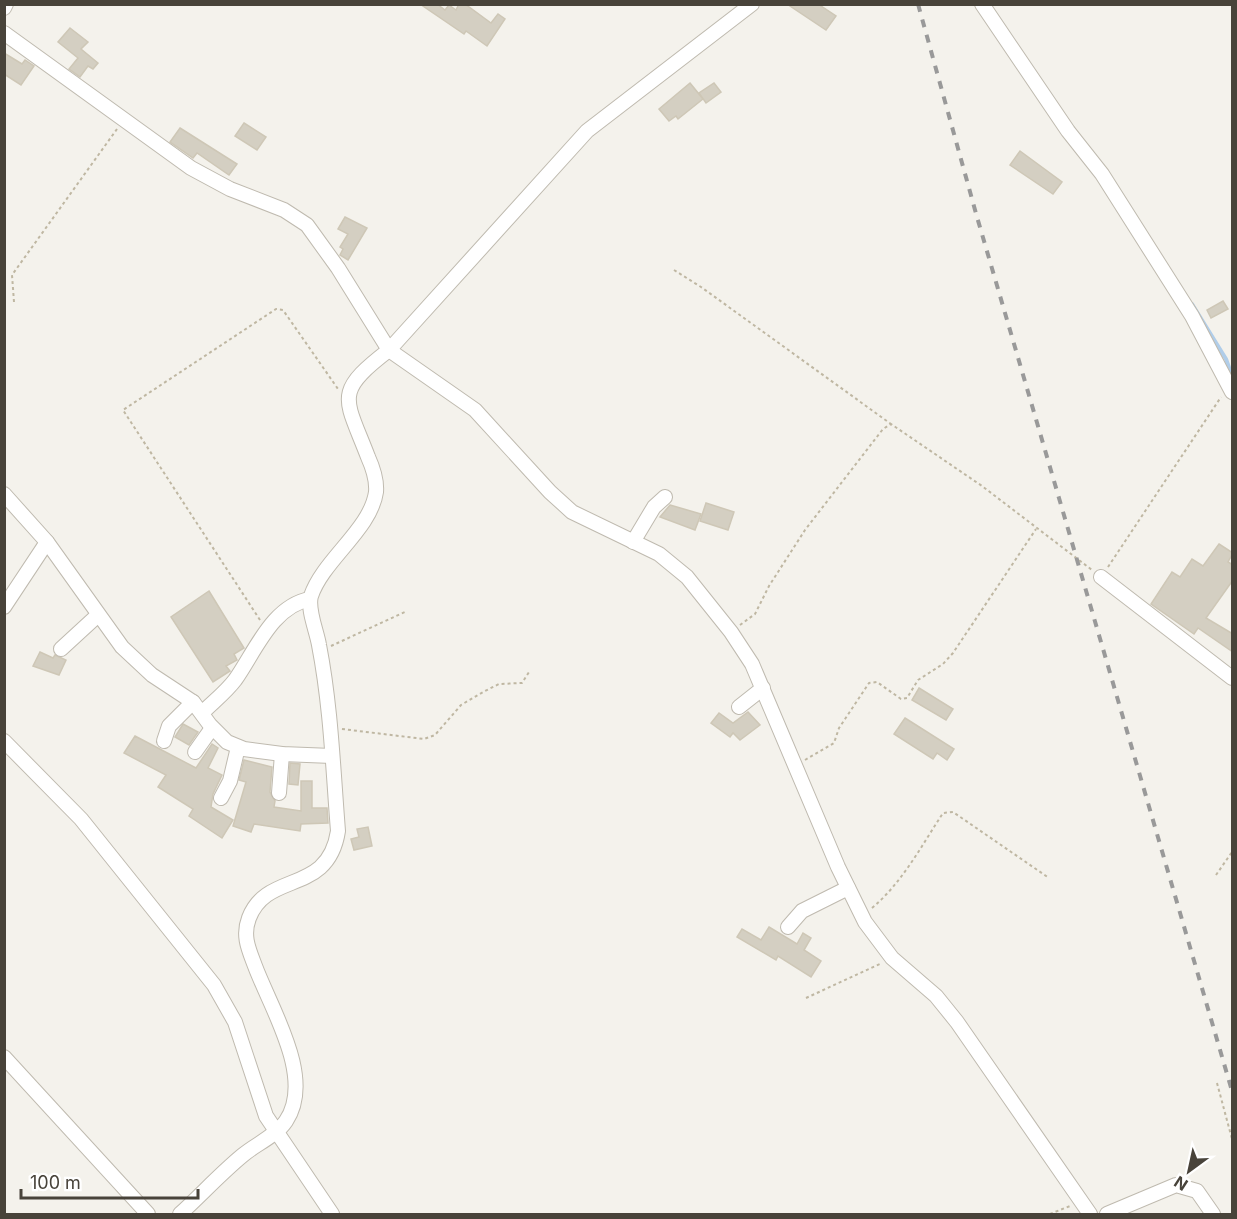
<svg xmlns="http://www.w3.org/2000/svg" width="1237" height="1219" font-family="Inter,sans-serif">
<rect width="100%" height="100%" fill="#f4f2ec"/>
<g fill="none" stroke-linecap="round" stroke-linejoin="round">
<polyline stroke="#b0cde9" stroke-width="4" points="1192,304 1226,359 1232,376"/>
</g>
<g fill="#d4cfc2" stroke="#cec7b6" stroke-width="1.5">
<polygon points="420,4 437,4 445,10 449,5 456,10 459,4 465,4 491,23 498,14 505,19 487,46 466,31 464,34"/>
<polygon points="787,4 818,4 836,16 826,30"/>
<polygon points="70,28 88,42 81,49 98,63 93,69 88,66 80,77 69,69 78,58 58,42"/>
<polygon points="4,53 22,64 25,60 34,66 21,85 4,74"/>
<polygon points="690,83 703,99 678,119 676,116 669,121 659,109"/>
<polygon points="714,83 721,92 706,103 699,93"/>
<polygon points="244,123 266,137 257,150 235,136"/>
<polygon points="180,128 237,164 229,175 197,153 193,158 170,142"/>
<polygon points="1020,151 1062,182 1053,194 1010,165"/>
<polygon points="345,217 367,228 348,260 340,255 343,249 340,247 348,234 338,229"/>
<polygon points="1223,301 1228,309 1211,318 1207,310"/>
<polygon points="706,503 734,512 728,530 700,521"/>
<polygon points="670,505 701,514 695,530 660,517"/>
<polygon points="1219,544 1233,553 1228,562 1233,565 1233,580 1206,618 1233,634 1233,652 1198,628 1194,634 1151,604 1172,572 1180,577 1192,559 1203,566"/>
<polygon points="209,591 244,648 234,654 237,660 226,666 230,671 213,682 171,617"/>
<polygon points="40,652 53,658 55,655 66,660 59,675 33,666"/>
<polygon points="919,688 953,709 946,720 912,700"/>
<polygon points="748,712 760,725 740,740 733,733 730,737 711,723 719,713 733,723"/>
<polygon points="905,718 954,749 947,760 937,753 933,759 894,734"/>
<polygon points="183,724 198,732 189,745 175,737"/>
<polygon points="135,736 196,768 212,744 218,748 208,768 222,775 213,794 211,807 233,820 222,838 189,816 193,809 158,787 166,775 124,753"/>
<polygon points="244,760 272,767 270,792 275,801 274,807 301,811 301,781 312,781 312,808 327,808 328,823 301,824 300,831 254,824 251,832 233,826 246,782 239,780"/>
<polygon points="290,763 300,764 298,785 289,784"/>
<polygon points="368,827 372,846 354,850 351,839 359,837 357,829"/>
<polygon points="769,927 797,944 803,933 811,938 804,950 821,961 811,977 778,956 776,960 737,937 742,929 761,940"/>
</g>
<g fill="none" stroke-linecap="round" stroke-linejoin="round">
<defs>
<g id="minor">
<polyline points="982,4 1068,131 1102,174 1192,316 1232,392"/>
<polyline points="4,8 6,4"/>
<polyline points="4,33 191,168 230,189 284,210 307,225 338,268 389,350 475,410 550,492 572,512 659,554 687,577 731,632 752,664 838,867 865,922 892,958 936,996 957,1022 1090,1214"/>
<polyline points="4,494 47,542 122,647 152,675 193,702 210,725 227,742 244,749 282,754 332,756"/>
<polyline points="633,542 654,507 665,497"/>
<polyline points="1101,577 1232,678"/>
<polyline points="4,607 47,542"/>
<polyline points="61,649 98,615"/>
<polyline points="739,707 763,688"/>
<path d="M202,713C213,702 226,692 235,680C255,652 272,606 310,599"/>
<polyline points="4,741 81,819 214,985 235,1022 266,1116 332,1214"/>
<polyline points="164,741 169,726 193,702"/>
<polyline points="195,752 212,728"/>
<polyline points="279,793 282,754"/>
<polyline points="221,798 230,781 238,747"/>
<polyline points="788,927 802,911 848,888"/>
<polyline points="4,1057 148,1214"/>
<path d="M180,1214C201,1195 221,1173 243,1155C256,1144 276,1136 286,1121C315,1078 271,1009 255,966C249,950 242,936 249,918C267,870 328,896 338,831C333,769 331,707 319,645C317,632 307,609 311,596C323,560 371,529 376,492C377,480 373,468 368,457C345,397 333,393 389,350L587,131L752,4"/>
<polyline points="1107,1214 1176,1185 1197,1191 1213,1214"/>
</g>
</defs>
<use href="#minor" stroke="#bfbaaf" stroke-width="16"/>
<g stroke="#bfb7a2" stroke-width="2" stroke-dasharray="3 3" stroke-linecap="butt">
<polyline points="674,270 701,287 891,424"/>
<polyline points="14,302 12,275 117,129"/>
<polyline points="1108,567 1221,397"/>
<polyline points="260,620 123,410 276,309 283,310 338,389"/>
<polyline points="740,625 755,614 769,586 805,530 883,429 891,424 982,486 1092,570"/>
<polyline points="331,646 407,611"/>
<polyline points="342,729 424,739 435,735 461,705 485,691 499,684 522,683 529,672"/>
<polyline points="805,760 834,743 839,728 869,683 877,682 901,699 907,698 918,680 943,664 953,653 1036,529"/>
<polyline points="1216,875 1232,852"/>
<path d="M872,908C902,883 922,845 943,813L953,812L1049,878"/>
<polyline points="806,998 882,963"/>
<polyline points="1217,1083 1232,1139"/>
<polyline points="1050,1214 1070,1206"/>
</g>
<use href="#minor" stroke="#fff" stroke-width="14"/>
<polyline stroke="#999" stroke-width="4" stroke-dasharray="8 8" stroke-linecap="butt" points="918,4 977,217 1232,1091"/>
</g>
<rect width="1237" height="1219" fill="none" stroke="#48433a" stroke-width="12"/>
<g transform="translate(1189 1171) rotate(213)" stroke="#ffffff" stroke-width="4.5" paint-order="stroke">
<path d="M0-4.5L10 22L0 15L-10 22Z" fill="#48433a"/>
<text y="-9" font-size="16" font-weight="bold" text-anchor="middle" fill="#48433a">N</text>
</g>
<path d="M21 1189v9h177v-9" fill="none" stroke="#48433a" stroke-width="3"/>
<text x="30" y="1189" font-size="18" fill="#48433a" stroke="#ffffff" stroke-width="4.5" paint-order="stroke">100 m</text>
</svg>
